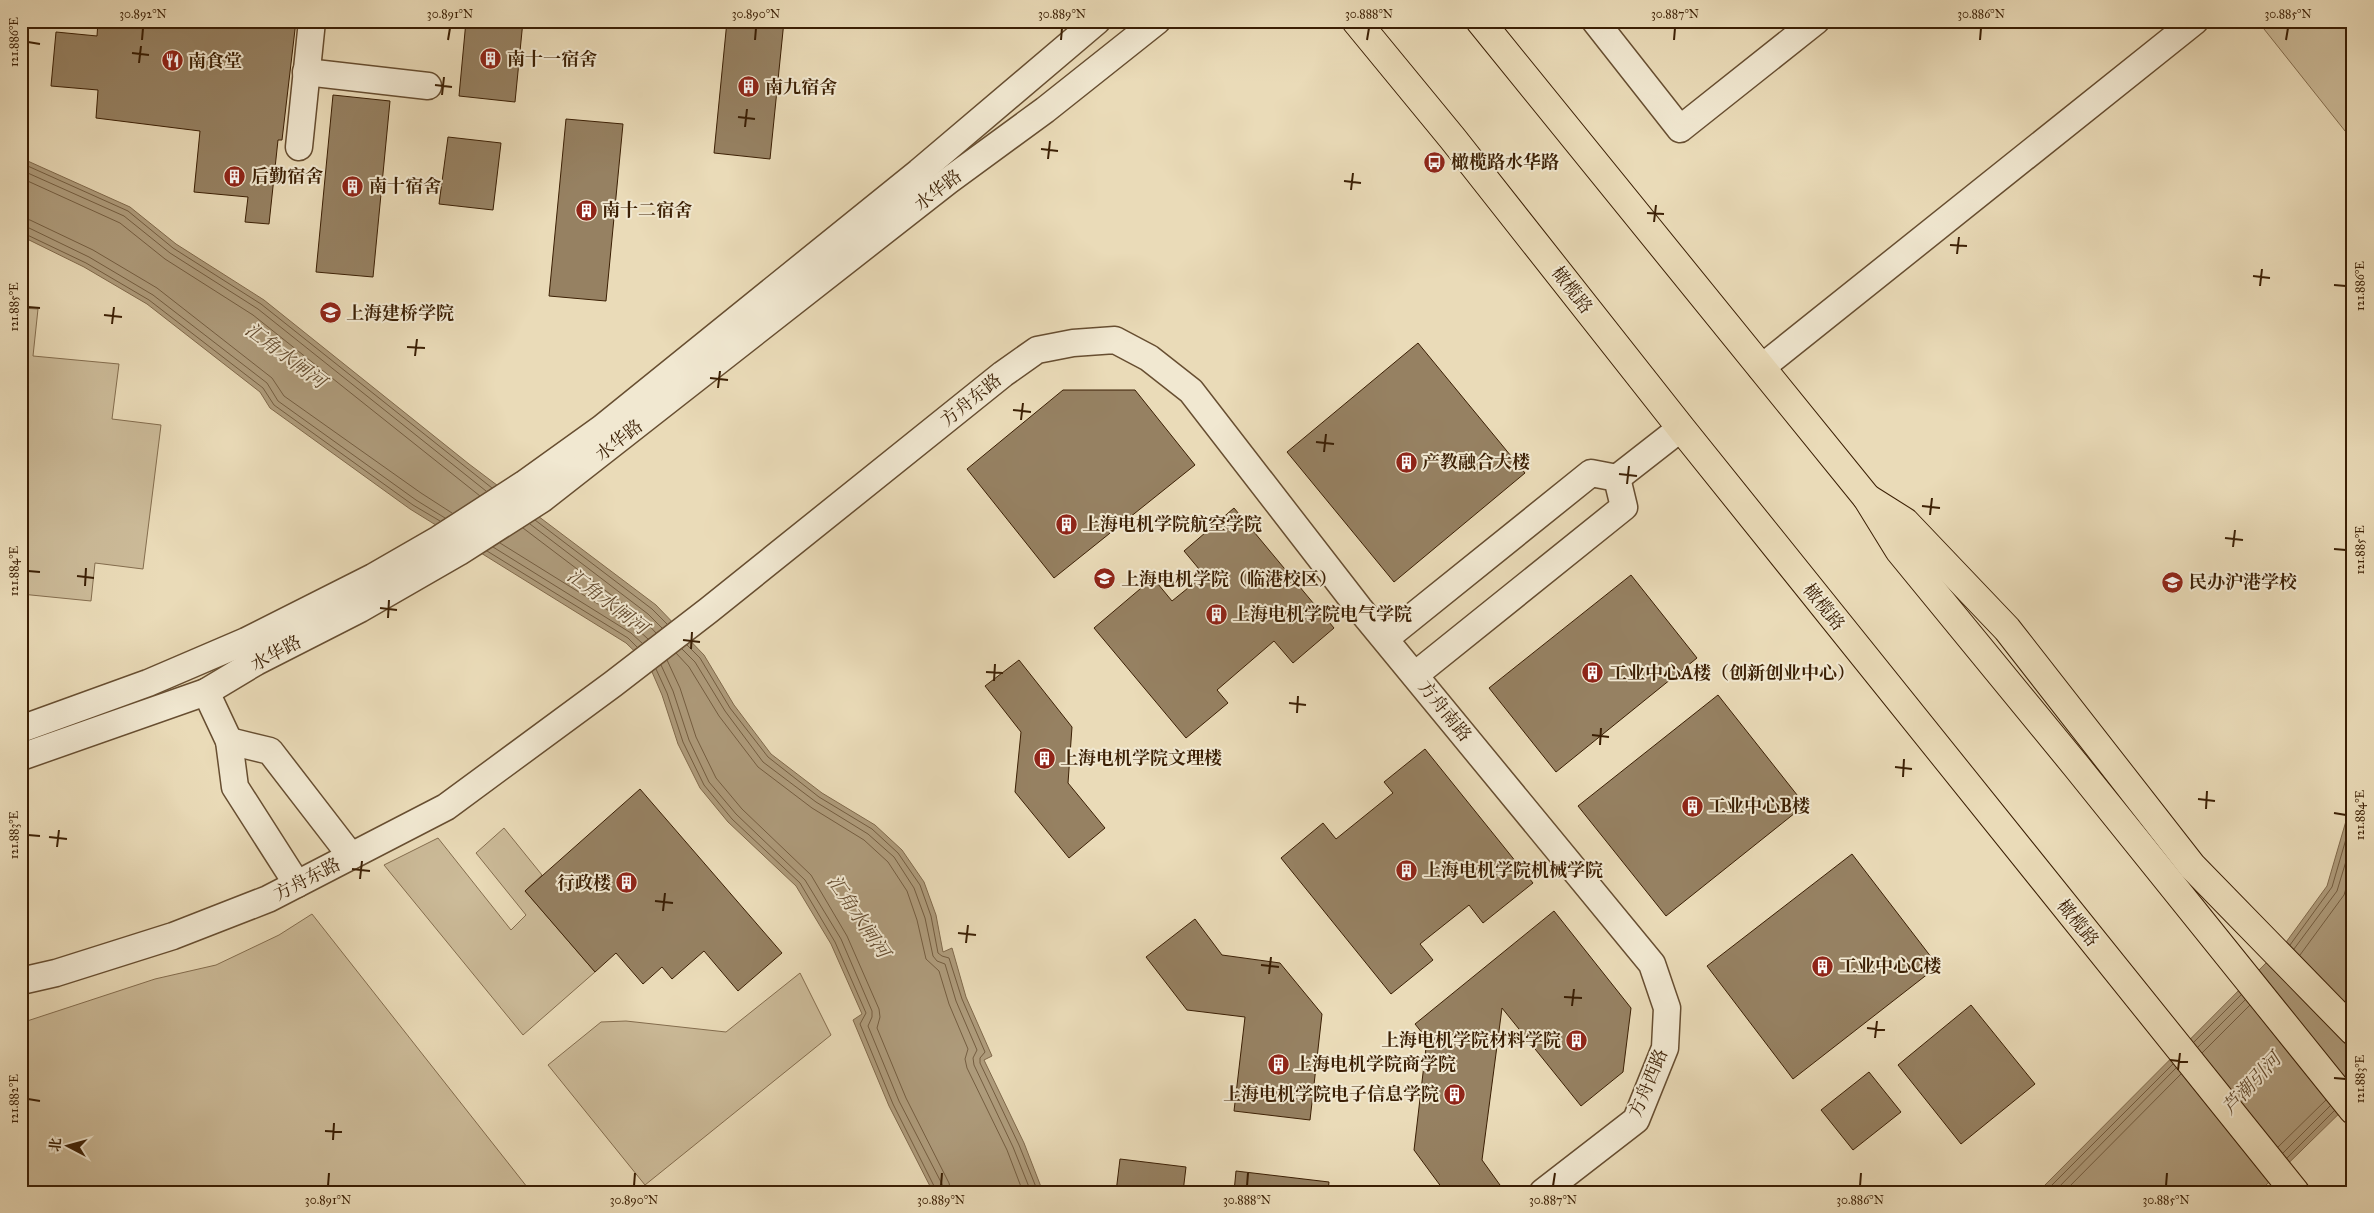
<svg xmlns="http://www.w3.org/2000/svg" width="2374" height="1213" font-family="'IM FELL Great Primer','Noto Serif SC',serif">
<rect width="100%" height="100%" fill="#eadbb8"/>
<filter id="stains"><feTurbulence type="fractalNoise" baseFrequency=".004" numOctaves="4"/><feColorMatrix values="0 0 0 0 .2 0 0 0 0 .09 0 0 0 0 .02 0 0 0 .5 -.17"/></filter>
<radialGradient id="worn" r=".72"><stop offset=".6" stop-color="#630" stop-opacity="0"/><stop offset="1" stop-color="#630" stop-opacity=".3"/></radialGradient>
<g fill="#cb9" stroke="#846d4e">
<polygon points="2273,21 2339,21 2353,39 2353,141 2264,29"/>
<polygon points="21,308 38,309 33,356 119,364 112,419 161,425 143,569 95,563 91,601 21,594"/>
<polygon points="504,828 542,875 525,891 595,972 523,1035 384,865 438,838 511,930 526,915 476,853"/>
<polygon points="312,914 531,1192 21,1192 21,1023 155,979 216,965 279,935"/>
<polygon points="800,973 831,1035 645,1185 548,1065 601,1022 626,1021 726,1032"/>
</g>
<g fill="#ae9b7b" stroke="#80694b">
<polygon points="21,158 130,207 176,244 264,300 469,464 656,605 704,655 734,705 771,754 822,793 875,825 902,850 924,882 936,915 943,952 952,948 966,997 992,1056 984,1060 1024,1143 1043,1192 933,1192 889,1106 853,1020 862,1014 831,944 796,886 728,822 700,788 678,744 662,695 649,665 626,643 410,509 270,408 260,392 147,304 84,267 21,236"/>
<polygon points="2353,797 2353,1100 2259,1192 2038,1192 2284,945 2327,886"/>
</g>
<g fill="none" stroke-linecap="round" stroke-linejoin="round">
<g stroke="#745d40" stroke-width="1">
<polyline points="21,163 128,211 173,248 261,304 492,488"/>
<polyline points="21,170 124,216 170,253 258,309 486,491"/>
<polyline points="21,178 120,223 165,259 253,315 480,496"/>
<polyline points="21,218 30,220 93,250 157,288 272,378 284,396 421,493 452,513"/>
<polyline points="21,226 27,227 89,257 153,295 267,383 278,401 416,500 445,518"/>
<polyline points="21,232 86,263 149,300 263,388 274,405 413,505 440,521"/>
<polyline points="535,520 652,609 667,624"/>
<polyline points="530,524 648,614 662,628"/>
<polyline points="523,528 643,619 656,633"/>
<polyline points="500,543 635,627 648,639"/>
<polyline points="493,547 631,633 642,643"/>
<polyline points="487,551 628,638 637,647"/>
<polyline points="687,645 700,658 730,708 768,757 819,797 872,829 898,853 920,885 931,916 938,953 942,956 949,958 962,999 985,1052 980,1058 980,1063 1019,1145 1038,1192"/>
<polyline points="682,649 695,662 725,711 763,762 816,802 868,834 894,857 914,888 925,918 933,956 937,961 945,964 956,1001 977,1050 973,1058 974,1065 1013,1147 1031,1192"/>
<polyline points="676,653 689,667 719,716 758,767 812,808 864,840 888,862 907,891 917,920 926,959 939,971 949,1004 968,1049 965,1059 967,1068 1007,1150 1023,1192"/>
<polyline points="667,660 680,688 696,737 716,778 742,809 811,875 847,936 879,1009 880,1017 877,1028 906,1098 949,1183 951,1192"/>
<polyline points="661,665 673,691 689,740 709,782 736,814 805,880 841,939 872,1011 872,1017 868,1026 899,1101 942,1184 944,1192"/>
<polyline points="656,669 667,693 683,742 704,785 732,819 800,883 835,942 866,1013 860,1024 893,1104 937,1192"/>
<polyline points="2290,945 2332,887 2353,815"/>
<polyline points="2294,949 2337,891 2353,838"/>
<polyline points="2300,955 2344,895 2353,865"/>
<polyline points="2194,1042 2241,995"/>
<polyline points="2198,1047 2245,1000"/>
<polyline points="2202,1053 2250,1005"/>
<polyline points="2278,1147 2326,1100"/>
<polyline points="2283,1153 2330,1106"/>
<polyline points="2287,1158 2334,1111"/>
<polyline points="2045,1192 2173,1064"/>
<polyline points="2054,1192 2176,1068"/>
<polyline points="2064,1192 2181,1074"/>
</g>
</g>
<g fill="#968162" stroke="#3b1f04">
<polygon points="98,21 296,21 282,140 278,140 269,224 245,222 248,197 194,192 200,131 96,118 98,90 51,86 56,32 97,36"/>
<polygon points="466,21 523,21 515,102 459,96"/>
<polygon points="727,21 784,21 770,159 714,153"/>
<polygon points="333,95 390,101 373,277 316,272"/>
<polygon points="566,119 623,124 606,301 549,296"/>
<polygon points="448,137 501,143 493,210 439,204"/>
<polygon points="1418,343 1525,473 1394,582 1287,452"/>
<polygon points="1063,390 1135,390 1195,465 1054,578 967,469"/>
<polygon points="1234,508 1334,628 1293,663 1274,641 1217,690 1228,703 1186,738 1094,628 1153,578 1172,601 1204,575 1184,551"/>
<polygon points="1631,575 1697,658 1556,772 1489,688"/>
<polygon points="1019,660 1072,727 1068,783 1105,828 1069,858 1015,792 1021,732 985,686"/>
<polygon points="1718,695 1805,805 1666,916 1578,806"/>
<polygon points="1425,749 1533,883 1483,923 1469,905 1420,944 1433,960 1391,994 1281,858 1323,823 1336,839 1393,793 1384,782"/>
<polygon points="640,789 782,953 738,991 704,951 672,979 662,967 643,984 616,953 595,972 525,891"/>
<polygon points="1852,854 1938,966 1793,1079 1707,966"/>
<polygon points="1554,911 1631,1008 1623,1072 1581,1106 1502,1008 1482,1160 1500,1185 1491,1192 1445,1192 1414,1150 1427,1039 1415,1024"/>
<polygon points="1195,919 1222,955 1280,963 1322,1014 1310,1120 1234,1111 1245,1017 1187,1010 1146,957"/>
<polygon points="1971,1005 2035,1084 1961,1144 1898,1065"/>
<polygon points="1869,1072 1901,1112 1853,1150 1821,1110"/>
<polygon points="1120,1159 1186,1167 1183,1192 1116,1192"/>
<polygon points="1236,1171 1329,1182 1328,1192 1234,1192"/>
</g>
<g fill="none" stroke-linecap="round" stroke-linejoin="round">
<defs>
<g id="minor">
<polyline points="1595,21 1680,129 1816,21"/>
<polyline points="306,72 428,86"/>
<polyline points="299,147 312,21"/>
<polyline points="1761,368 2195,21"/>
<polyline points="1617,478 1681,428"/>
<polyline points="1386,638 1591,473 1617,478 1624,507 1415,675"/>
<polyline points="206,692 229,741 235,787 297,884"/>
<polyline points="21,729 148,683 246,641 373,577 439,539 524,484 602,428 919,172 1097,21"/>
<polyline points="229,741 270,751 351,856"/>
<polyline points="21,757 206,692 256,662 360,609 459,552 542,499 948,181 1045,110 1157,21"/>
<polyline points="21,981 56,973 173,936 268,899 446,807 613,684 709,610 1003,374 1037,350 1073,343 1115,340 1149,358 1191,391 1359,608 1652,964 1667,1008 1665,1048 1636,1120 1543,1192"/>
</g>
<g id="major">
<polyline points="1356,21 1453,139 1681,428 2295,1192"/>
<polyline points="1480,21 1867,498 1899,550 2077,767 2353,1110"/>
</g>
<polyline id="highway" points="1867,498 1905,522 2007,629 2192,866 2353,1031"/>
</defs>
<use href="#minor" stroke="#674e31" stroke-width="29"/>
<use href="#major" stroke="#3b1f04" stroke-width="30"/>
<use href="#highway" stroke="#3b1f04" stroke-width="30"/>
<use href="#minor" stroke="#f1e8d1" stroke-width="26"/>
<use href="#major" stroke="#eadbb8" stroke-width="28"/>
<use href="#highway" stroke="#eadbb8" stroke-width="28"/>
</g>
<path fill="none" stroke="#3b1f04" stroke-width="2" d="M142,40L143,28M448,40L450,28M755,40L756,28M1061,40L1062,28M1367,40L1369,28M1674,40L1675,28M1980,40L1981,28M2286,40L2288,28M28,42L40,44M132,53L149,55M139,63L141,46M435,85L452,87M442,95L444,77M738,117L755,119M745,127L747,109M1041,149L1058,151M1048,159L1050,141M1344,181L1361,183M1351,190L1353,173M1647,213L1664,214M1654,222L1656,205M1950,245L1967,246M1957,254L1959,237M2253,276L2270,278M2334,285L2346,286M2260,286L2262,269M28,307L40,308M104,315L122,317M112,324L114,307M407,347L425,348M415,356L417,339M710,378L728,380M718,388L720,371M1013,410L1031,412M1021,420L1023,403M1316,442L1334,444M1324,452L1326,434M1619,474L1637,476M1627,484L1629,466M1922,506L1940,508M1930,515L1932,498M2225,538L2243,540M2233,547L2235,530M2334,549L2346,550M28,571L40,572M77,576L94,578M85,586L86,568M380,608L397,610M388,618L389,600M683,640L700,642M691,649L692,632M986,672L1003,673M994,681L995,664M1289,703L1306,705M1297,713L1298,696M1592,735L1609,737M1600,745L1601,728M1895,767L1912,769M1903,777L1904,759M2198,799L2215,801M2206,809L2207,791M2334,813L2346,815M28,835L40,836M49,837L67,839M57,847L59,830M352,869L370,871M360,879L362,861M655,901L673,903M663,911L665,893M958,933L976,935M966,943L968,925M1261,965L1279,967M1269,974L1271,957M1564,997L1582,998M1572,1006L1574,989M1867,1028L1885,1030M1875,1038L1877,1021M2170,1060L2188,1062M2178,1070L2180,1053M2334,1078L2346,1079M28,1099L40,1101M325,1131L342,1132M333,1140L334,1123M328,1186L329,1173M634,1186L635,1173M941,1186L942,1173M1247,1186L1248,1173M1553,1186L1555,1173M1860,1186L1861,1173M2166,1186L2167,1173"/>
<defs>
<symbol id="building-disc" viewBox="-11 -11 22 22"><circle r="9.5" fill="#8f2418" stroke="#f1e8d1"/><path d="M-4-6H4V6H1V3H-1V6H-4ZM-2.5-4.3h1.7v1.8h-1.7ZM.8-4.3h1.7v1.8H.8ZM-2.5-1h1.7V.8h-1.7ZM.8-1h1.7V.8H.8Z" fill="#fff"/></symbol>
<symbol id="restaurant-disc" viewBox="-11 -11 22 22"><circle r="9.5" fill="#8f2418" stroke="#f1e8d1"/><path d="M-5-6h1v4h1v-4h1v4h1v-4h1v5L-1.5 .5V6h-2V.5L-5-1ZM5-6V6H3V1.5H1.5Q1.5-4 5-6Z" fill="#fff"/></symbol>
<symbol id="bus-disc" viewBox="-11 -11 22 22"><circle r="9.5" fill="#8f2418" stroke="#f1e8d1"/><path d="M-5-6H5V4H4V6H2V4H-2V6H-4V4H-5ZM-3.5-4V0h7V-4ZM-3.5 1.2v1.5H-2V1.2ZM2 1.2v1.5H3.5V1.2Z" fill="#fff"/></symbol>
<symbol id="university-disc" viewBox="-11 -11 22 22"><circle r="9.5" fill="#8f2418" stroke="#f1e8d1"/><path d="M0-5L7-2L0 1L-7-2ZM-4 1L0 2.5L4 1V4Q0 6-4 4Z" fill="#fff"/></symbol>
<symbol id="school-disc" viewBox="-11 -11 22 22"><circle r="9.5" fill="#8f2418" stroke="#f1e8d1"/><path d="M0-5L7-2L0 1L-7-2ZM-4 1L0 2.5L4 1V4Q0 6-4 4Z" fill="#fff"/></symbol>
</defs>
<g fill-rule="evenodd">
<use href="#building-disc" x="478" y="46" width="25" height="25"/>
<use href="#restaurant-disc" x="160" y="48" width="25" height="25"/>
<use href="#building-disc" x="736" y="74" width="25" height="25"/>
<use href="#bus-disc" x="1422" y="150" width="25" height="25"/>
<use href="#building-disc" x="222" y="164" width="25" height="25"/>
<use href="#building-disc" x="340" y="174" width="25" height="25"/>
<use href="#building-disc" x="574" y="198" width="25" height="25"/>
<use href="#university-disc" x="318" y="300" width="25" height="25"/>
<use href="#building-disc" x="1394" y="450" width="25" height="25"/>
<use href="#building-disc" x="1054" y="512" width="25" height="25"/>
<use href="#university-disc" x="1092" y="566" width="25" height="25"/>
<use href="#school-disc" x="2160" y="570" width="25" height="25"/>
<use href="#building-disc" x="1204" y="602" width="25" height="25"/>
<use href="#building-disc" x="1580" y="660" width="25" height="25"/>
<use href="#building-disc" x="1032" y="746" width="25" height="25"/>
<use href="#building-disc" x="1680" y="794" width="25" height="25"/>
<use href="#building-disc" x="1394" y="858" width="25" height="25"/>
<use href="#building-disc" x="614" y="870" width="25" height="25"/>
<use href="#building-disc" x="1810" y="954" width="25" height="25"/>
<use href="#building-disc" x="1564" y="1028" width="25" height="25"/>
<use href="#building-disc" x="1266" y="1052" width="25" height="25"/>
<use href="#building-disc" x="1442" y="1082" width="25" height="25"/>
</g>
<g text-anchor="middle" stroke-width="4" stroke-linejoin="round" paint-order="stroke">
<g font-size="18" font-weight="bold" fill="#3b1f04" stroke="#f1e8d1" text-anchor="start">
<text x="507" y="65">南十一宿舍</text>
<text x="188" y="67">南食堂</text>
<text x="765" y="93">南九宿舍</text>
<text x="1451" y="168">橄榄路水华路</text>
<text x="251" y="182">后勤宿舍</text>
<text x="369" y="192">南十宿舍</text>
<text x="602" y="216">南十二宿舍</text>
<text x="346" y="319">上海建桥学院</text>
<text x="1422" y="468">产教融合大楼</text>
<text x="1082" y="530">上海电机学院航空学院</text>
<text x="1121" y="585">上海电机学院（临港校区）</text>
<text x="2189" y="588">民办沪港学校</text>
<text x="1232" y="620">上海电机学院电气学院</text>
<text x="1609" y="679">工业中心A楼（创新创业中心）</text>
<text x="1060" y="764">上海电机学院文理楼</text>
<text x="1708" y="812">工业中心B楼</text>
<text x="1423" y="876">上海电机学院机械学院</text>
<text x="611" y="889" text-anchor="end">行政楼</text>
<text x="1839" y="972">工业中心C楼</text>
<text x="1561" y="1046" text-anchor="end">上海电机学院材料学院</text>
<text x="1294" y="1070">上海电机学院商学院</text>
<text x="1439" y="1100" text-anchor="end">上海电机学院电子信息学院</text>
</g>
<g font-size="18" fill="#3b1f04" stroke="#f1e8d1">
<text transform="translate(938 190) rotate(-38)" y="6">水华路</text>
<text transform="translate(1572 290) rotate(52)" y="6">橄榄路</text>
<text transform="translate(971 400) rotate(-39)" y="6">方舟东路</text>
<text transform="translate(619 440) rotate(-38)" y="6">水华路</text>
<text transform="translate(1824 607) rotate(51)" y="6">橄榄路</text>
<text transform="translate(276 653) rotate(-28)" y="6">水华路</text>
<text transform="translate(1445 711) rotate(51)" y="6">方舟南路</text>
<text transform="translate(307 879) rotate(-27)" y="6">方舟东路</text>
<text transform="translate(2078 923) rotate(51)" y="6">橄榄路</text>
<text transform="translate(1648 1083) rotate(-67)" y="6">方舟西路</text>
</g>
<g font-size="19" font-style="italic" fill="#634a2e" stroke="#f1e8d1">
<text transform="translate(286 355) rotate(37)" y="7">汇角水闸河</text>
<text transform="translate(608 601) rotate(37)" y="7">汇角水闸河</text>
<text transform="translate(859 916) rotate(56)" y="7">汇角水闸河</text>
<text transform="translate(2251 1083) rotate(-47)" y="7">芦潮引河</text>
</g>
</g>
<rect width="2374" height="1213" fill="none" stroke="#eadbb8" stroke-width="55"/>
<g transform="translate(68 1146) rotate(276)" stroke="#f1e8d1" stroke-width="4" paint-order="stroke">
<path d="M0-4L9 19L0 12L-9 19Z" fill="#3b1f04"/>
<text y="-8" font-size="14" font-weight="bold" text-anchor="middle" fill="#3b1f04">北</text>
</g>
<rect x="28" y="28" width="2318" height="1158" fill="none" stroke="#3b1f04" stroke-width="2"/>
<g font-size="12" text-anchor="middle" fill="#3b1f04">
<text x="143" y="18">30.892°N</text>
<text x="450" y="18">30.891°N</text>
<text x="756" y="18">30.890°N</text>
<text x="1062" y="18">30.889°N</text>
<text x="1369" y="18">30.888°N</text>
<text x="1675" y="18">30.887°N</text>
<text x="1981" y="18">30.886°N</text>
<text x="2288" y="18">30.885°N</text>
<text transform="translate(14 42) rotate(-90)" y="4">121.886°E</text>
<text transform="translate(2360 286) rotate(-90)" y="4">121.886°E</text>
<text transform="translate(14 307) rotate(-90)" y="4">121.885°E</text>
<text transform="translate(2360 550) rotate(-90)" y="4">121.885°E</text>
<text transform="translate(14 571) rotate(-90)" y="4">121.884°E</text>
<text transform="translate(2360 815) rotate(-90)" y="4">121.884°E</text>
<text transform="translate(14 835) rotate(-90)" y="4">121.883°E</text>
<text transform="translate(2360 1079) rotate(-90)" y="4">121.883°E</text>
<text transform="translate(14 1099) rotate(-90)" y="4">121.882°E</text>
<text x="328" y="1204">30.891°N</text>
<text x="634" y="1204">30.890°N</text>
<text x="941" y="1204">30.889°N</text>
<text x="1247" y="1204">30.888°N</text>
<text x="1553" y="1204">30.887°N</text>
<text x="1860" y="1204">30.886°N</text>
<text x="2166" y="1204">30.885°N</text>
</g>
<rect width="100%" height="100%" filter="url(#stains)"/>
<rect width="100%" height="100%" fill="url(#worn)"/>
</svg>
